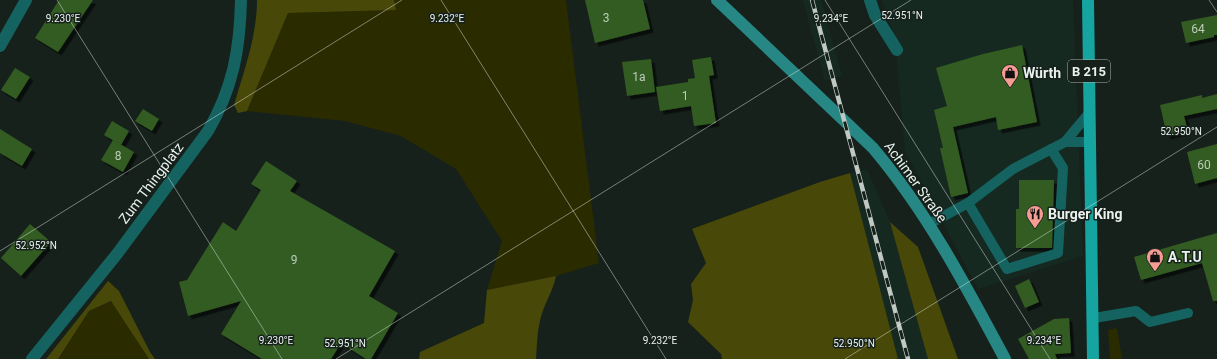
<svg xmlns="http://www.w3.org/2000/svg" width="1217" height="359" font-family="Roboto,sans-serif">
<defs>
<filter id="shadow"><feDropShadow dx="3.5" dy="3.5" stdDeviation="0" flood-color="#0009"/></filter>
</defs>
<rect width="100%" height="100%" fill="#16211c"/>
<g fill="#162920">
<polygon points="803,0 821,0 842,76 825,81"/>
<polygon points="882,0 1073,0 1083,256 978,289 905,151 895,39"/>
<polygon points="867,169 890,222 928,359 898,359 850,173"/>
</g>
<g fill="#2b2b00">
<polygon points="394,0 566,0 599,263 556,276 487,290 502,241 456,169 401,136 345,121 247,111 288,13 395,10"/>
<polygon points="112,301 149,359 58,359 89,311"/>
<polygon points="1117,328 1122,359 1110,359 1108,330"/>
</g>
<g fill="#484808">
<path d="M257,0H394L396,10L288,13L247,111L238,113L234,105C244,71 257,36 257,0Z"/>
<polygon points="850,173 898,359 722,359 721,354 688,322 693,300 691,284 706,263 692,229 820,182"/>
<polygon points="890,222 918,247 958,359 928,359"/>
<path d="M556,276C553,292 543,305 540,321C537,333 537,346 536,359H419L420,352L484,323L487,290Z"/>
<polygon points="108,281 119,291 150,352 155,359 149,359 111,301 89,311 58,359 46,359"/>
</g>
<g fill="#335b20" filter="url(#shadow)">
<polygon points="59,0 93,0 58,52 35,38"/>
<polygon points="585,0 643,0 650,29 595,43"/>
<polygon points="1217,15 1217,35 1214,35 1214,37 1186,43 1181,22"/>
<polygon points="1022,45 1037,122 998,130 996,117 953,127 968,193 951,197 940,148 943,148 934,110 947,106 936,68 983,54"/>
<polygon points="711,57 714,75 709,76 716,123 694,126 691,106 660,111 656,87 688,82 688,79 695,78 692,60"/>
<polygon points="651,59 655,92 627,96 622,62"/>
<polygon points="15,68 30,77 16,99 1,90"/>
<polygon points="1217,94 1217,109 1184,116 1188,131 1167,136 1160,105 1202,95 1202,98"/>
<polygon points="143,109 159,119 152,131 135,121"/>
<polygon points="112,121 129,131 121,145 104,135"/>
<polygon points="0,129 32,149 22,166 0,153"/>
<polygon points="113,140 134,152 123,172 101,160"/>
<polygon points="1217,144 1217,178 1195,184 1187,152"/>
<polygon points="266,161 297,181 290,191 395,251 369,296 398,313 371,359 366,359 341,343 331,359 262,359 221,334 241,301 188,316 179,282 187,280 223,222 236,231 261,190 251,184"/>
<polygon points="1019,180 1054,180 1052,248 1016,248 1016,209 1019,209"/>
<polygon points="30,224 51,242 21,276 1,258"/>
<polygon points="1217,233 1217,301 1213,301 1202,263 1141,280 1134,257"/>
<polygon points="1029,279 1039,302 1025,308 1015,286"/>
<polygon points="1069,318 1071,353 1055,354 1057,359 1029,359 1018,339 1054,319"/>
</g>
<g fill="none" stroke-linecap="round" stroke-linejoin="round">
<g stroke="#156361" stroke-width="10">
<polyline points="1065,142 1090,142"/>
<polyline points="968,203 1007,269 1058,253 1063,168 1051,149"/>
<polyline points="929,224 968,203 1013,169 1065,142 1090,112"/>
<polyline points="1094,318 1136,311 1150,322 1188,313"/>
</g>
<g stroke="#156361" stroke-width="12">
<polyline points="870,0 875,15 897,50"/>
<polyline points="0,46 26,0"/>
<path d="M32,359L117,254L208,131C233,88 240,49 241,0"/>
</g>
<path stroke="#268784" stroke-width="12" d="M717,0L873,148C927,212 966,286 1005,359"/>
<polyline stroke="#16a4a1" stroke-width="12" points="1088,0 1093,359"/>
<defs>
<polyline id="rail" points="812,0 908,359"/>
</defs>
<use href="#rail" stroke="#c0c8c4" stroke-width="4.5"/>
<use href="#rail" stroke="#16211c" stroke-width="3" stroke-dasharray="9" stroke-linecap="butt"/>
</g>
<path fill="none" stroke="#eaf2ee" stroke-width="1" stroke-opacity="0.45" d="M57,0L282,359M441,0L666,359M825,0L1050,359M1209,0L1217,12M0,251L402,0M336,359L911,0M845,359L1217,127"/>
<defs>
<symbol id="shop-pin" viewBox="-11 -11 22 30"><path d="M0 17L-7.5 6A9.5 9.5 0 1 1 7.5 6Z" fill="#f59c93" stroke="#16211c"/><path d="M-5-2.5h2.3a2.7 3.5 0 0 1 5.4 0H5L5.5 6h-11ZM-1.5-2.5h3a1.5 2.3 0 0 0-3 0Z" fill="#111"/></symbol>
<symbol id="restaurant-pin" viewBox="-11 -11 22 30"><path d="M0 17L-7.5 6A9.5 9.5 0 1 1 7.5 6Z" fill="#f59c93" stroke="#16211c"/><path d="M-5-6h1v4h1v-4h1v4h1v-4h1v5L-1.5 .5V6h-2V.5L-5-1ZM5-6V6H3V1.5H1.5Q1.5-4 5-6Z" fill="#111"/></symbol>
</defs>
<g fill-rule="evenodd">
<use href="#shop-pin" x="1000" y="63" width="20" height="27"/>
<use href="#restaurant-pin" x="1025" y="204" width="20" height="27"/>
<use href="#shop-pin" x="1145" y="247" width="20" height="27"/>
</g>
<g text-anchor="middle" stroke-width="3" stroke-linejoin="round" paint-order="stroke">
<g font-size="12" fill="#bcccba">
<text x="606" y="22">3</text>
<text x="1198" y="33">64</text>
<text x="639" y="81">1a</text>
<text x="685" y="100">1</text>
<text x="118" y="160">8</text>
<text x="1204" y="169">60</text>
<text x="294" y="264">9</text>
</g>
<rect fill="#16211c" stroke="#aab3af" stroke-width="1" x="1068" y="60" width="42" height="22" rx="3"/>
<g font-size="13" font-weight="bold" fill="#eaf2ee">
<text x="1089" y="76">B 215</text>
</g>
<g font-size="14" font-weight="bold" fill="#eaf2ee" stroke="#16211c" text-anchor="start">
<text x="1023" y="78">Würth</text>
<text x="1048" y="219">Burger King</text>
<text x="1168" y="262">A.T.U</text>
</g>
<g font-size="14" fill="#eaf2ee" stroke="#16211c">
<text transform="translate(916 182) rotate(54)" y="5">Achimer Straße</text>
<text transform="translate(151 183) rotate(-53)" y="5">Zum Thingplatz</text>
</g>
</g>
<g font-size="10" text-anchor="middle" fill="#eaf2ee" stroke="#16211c" stroke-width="3" stroke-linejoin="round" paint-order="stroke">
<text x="902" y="19">52.951°N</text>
<text x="63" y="22">9.230°E</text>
<text x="447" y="22">9.232°E</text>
<text x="831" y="22">9.234°E</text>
<text x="1181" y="135">52.950°N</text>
<text x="36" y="249">52.952°N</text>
<text x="276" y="344">9.230°E</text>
<text x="660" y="344">9.232°E</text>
<text x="1044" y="344">9.234°E</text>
<text x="345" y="347">52.951°N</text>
<text x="854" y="347">52.950°N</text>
</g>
</svg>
